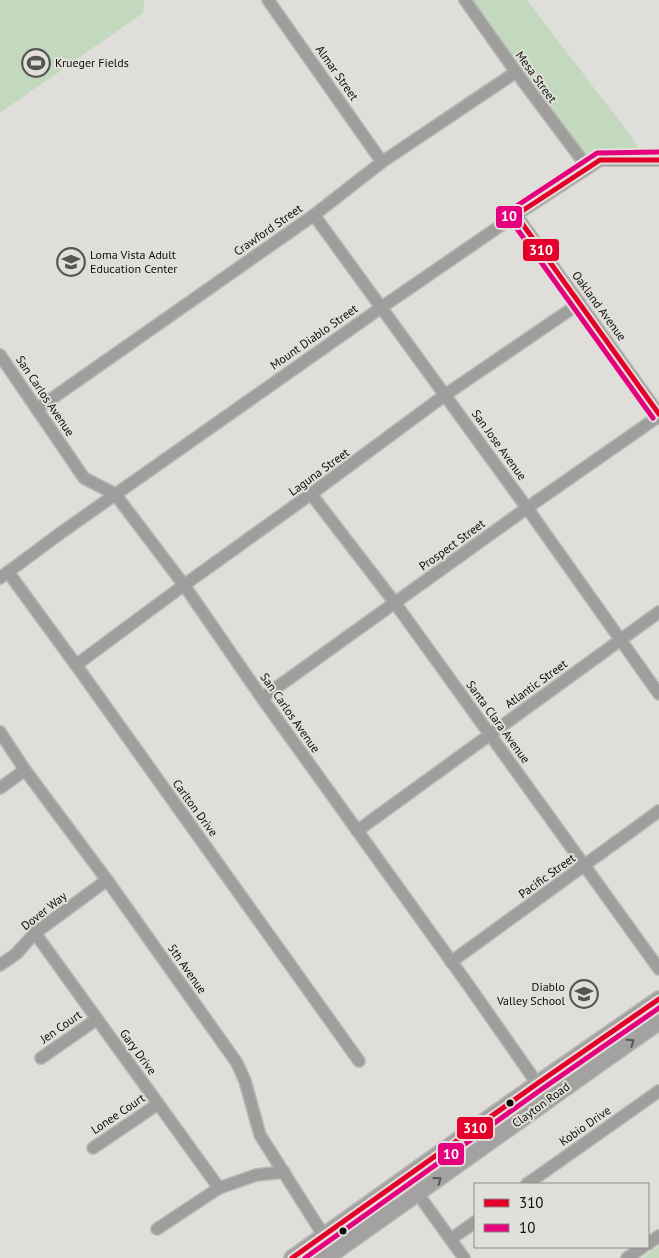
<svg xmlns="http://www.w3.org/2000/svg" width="659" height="1258" font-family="'PT Sans',sans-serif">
<rect width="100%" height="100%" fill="#dfdedb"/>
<g fill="#c2d9be">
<polygon points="0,0 144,0 143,13 0,113"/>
<polygon points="465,0 527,0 630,135 645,159 600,160 588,168"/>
<polygon points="659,1246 659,1258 642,1258"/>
</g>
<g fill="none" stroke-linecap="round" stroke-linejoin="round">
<defs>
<g id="minor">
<polyline points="268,0 382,162"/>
<polyline points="465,0 516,72 588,168"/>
<polyline points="314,215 527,508 659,694"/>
<polyline points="516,215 659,414"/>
<polyline points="0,355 84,478 115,494 184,585 262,698 469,986 548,1099"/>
<polyline points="37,409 314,215 382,162 516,72"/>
<polyline points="311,494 395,603 659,969"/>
<polyline points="8,572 76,665 359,1061"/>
<polyline points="0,578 62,532 382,307 516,215 588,168 600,160 659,160"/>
<polyline points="76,665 184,585 311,494 445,395 580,303"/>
<polyline points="262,698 527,508 659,416"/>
<polyline points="0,732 25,770 107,880 237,1063 245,1081 260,1135 324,1236"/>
<polyline points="0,788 25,770"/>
<polyline points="357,831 659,612"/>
<polyline points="35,933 219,1188"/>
<polyline points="451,962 659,811"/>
<polyline points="0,965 16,954 35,933 107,880"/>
<polyline points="41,1058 97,1019"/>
<polyline points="93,1148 158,1104"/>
<polyline points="527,1184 659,1091"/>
<polyline points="418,1194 464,1258"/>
<polyline points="157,1229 219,1188 256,1175 284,1172"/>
<polyline points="324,1236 341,1234 381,1207 401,1205"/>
<polyline points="451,1239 475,1222"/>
<polyline points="648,1244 659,1236"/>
<polyline points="309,1258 319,1251 324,1236"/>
<polyline points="627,1258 643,1247"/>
</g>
<g id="major">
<polyline points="292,1258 538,1083 659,999"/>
<path d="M326,1258C438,1180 547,1100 659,1022"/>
</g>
</defs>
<use href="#minor" stroke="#b8b8b6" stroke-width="14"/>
<use href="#major" stroke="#b8b8b6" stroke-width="18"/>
<use href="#minor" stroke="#9f9e9d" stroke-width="11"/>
<use href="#major" stroke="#a3a2a0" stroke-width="15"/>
<defs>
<g id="bus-1">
<polyline points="659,160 600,160 516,215 659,414"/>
<polyline points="292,1258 538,1083 659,999"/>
</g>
<g id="bus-2">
<path d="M653,418L510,219C508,215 508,212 512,209L597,153L659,152"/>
<polyline points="305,1258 542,1089 659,1008"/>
</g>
</defs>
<use href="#bus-1" stroke="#e1dfd9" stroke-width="9"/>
<use href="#bus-2" stroke="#e1dfd9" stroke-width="9"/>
<use href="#bus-1" stroke="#e4002b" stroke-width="5"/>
<use href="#bus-2" stroke="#e5007d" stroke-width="5"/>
</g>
<defs><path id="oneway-chevron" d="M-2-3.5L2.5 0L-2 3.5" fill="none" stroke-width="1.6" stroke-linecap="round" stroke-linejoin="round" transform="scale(1.25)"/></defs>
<g stroke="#585856">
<use href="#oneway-chevron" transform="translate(631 1042) rotate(-35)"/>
<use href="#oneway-chevron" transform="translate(438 1180) rotate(-36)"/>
</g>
<defs>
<symbol id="stadium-ring" viewBox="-11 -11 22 22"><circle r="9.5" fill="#e1dfd9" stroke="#565654" stroke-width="1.5"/><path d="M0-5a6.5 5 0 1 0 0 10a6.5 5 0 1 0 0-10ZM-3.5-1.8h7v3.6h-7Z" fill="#565654"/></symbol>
<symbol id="school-ring" viewBox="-11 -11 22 22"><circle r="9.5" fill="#e1dfd9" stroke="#565654" stroke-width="1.5"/><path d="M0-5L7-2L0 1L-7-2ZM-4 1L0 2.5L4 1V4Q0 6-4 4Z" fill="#565654"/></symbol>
</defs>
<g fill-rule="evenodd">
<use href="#stadium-ring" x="20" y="47" width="32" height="32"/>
<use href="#school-ring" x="55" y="246" width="32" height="32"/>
<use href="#school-ring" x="568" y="978" width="32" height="32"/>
</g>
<g fill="#0d0d0b" stroke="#e1dfd9" stroke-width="2">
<circle cx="510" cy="1103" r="4.5"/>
<circle cx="343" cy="1231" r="4.5"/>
</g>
<g text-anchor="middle" stroke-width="4" stroke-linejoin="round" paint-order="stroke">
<g font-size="12" fill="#0d0d0b" stroke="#e1dfd9" text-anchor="start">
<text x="55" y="67">Krueger Fields</text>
<text x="90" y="259">Loma Vista Adult<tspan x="90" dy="14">Education Center</tspan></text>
<text x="565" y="991" text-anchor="end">Diablo<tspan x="565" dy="14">Valley School</tspan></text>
</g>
<g font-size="12" fill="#0d0d0b" stroke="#e1dfd9">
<text transform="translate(337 73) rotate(55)" y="4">Almar Street</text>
<text transform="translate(536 77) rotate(54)" y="4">Mesa Street</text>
<text transform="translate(268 230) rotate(-35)" y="4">Crawford Street</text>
<text transform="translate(599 306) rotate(54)" y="4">Oakland Avenue</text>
<text transform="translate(314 337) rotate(-35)" y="4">Mount Diablo Street</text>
<text transform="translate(45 396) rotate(56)" y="4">San Carlos Avenue</text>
<text transform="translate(499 445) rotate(54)" y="4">San Jose Avenue</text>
<text transform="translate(319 472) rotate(-36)" y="4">Laguna Street</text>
<text transform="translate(452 545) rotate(-36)" y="4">Prospect Street</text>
<text transform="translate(536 684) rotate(-36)" y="4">Atlantic Street</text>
<text transform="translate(290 713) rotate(55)" y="4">San Carlos Avenue</text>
<text transform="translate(498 722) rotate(54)" y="4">Santa Clara Avenue</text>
<text transform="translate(195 808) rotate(54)" y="4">Carlton Drive</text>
<text transform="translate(547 876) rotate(-36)" y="4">Pacific Street</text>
<text transform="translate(44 911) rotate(-38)" y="4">Dover Way</text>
<text transform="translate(187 969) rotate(55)" y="4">5th Avenue</text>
<text transform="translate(61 1027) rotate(-35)" y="4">Jen Court</text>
<text transform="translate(138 1052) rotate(54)" y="4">Gary Drive</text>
<text transform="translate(541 1105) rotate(-36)" y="4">Clayton Road</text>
<text transform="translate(118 1114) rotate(-34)" y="4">Lonee Court</text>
<text transform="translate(585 1126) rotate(-35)" y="4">Kobio Drive</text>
</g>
</g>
<g stroke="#e1dfd9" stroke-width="2">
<rect x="495" y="205" width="28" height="24" rx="5" fill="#e5007d"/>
<rect x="522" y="238" width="38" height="24" rx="5" fill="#e4002b"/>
<rect x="456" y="1116" width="38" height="24" rx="5" fill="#e4002b"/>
<rect x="437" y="1142" width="28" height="24" rx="5" fill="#e5007d"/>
</g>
<g font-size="14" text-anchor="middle" font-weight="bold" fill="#fff">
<text x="509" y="221">10</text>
<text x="541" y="255">310</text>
<text x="475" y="1133">310</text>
<text x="451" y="1159">10</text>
</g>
<rect x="474" y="1183" width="175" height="65" fill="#e1dfd9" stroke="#8c8b87"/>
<rect x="484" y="1199" width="25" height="8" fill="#e4002b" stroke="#8c8b87"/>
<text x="519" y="1208" font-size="15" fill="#0d0d0b">310</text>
<rect x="484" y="1224" width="25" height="8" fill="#e5007d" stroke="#8c8b87"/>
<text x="519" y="1233" font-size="15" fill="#0d0d0b">10</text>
</svg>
